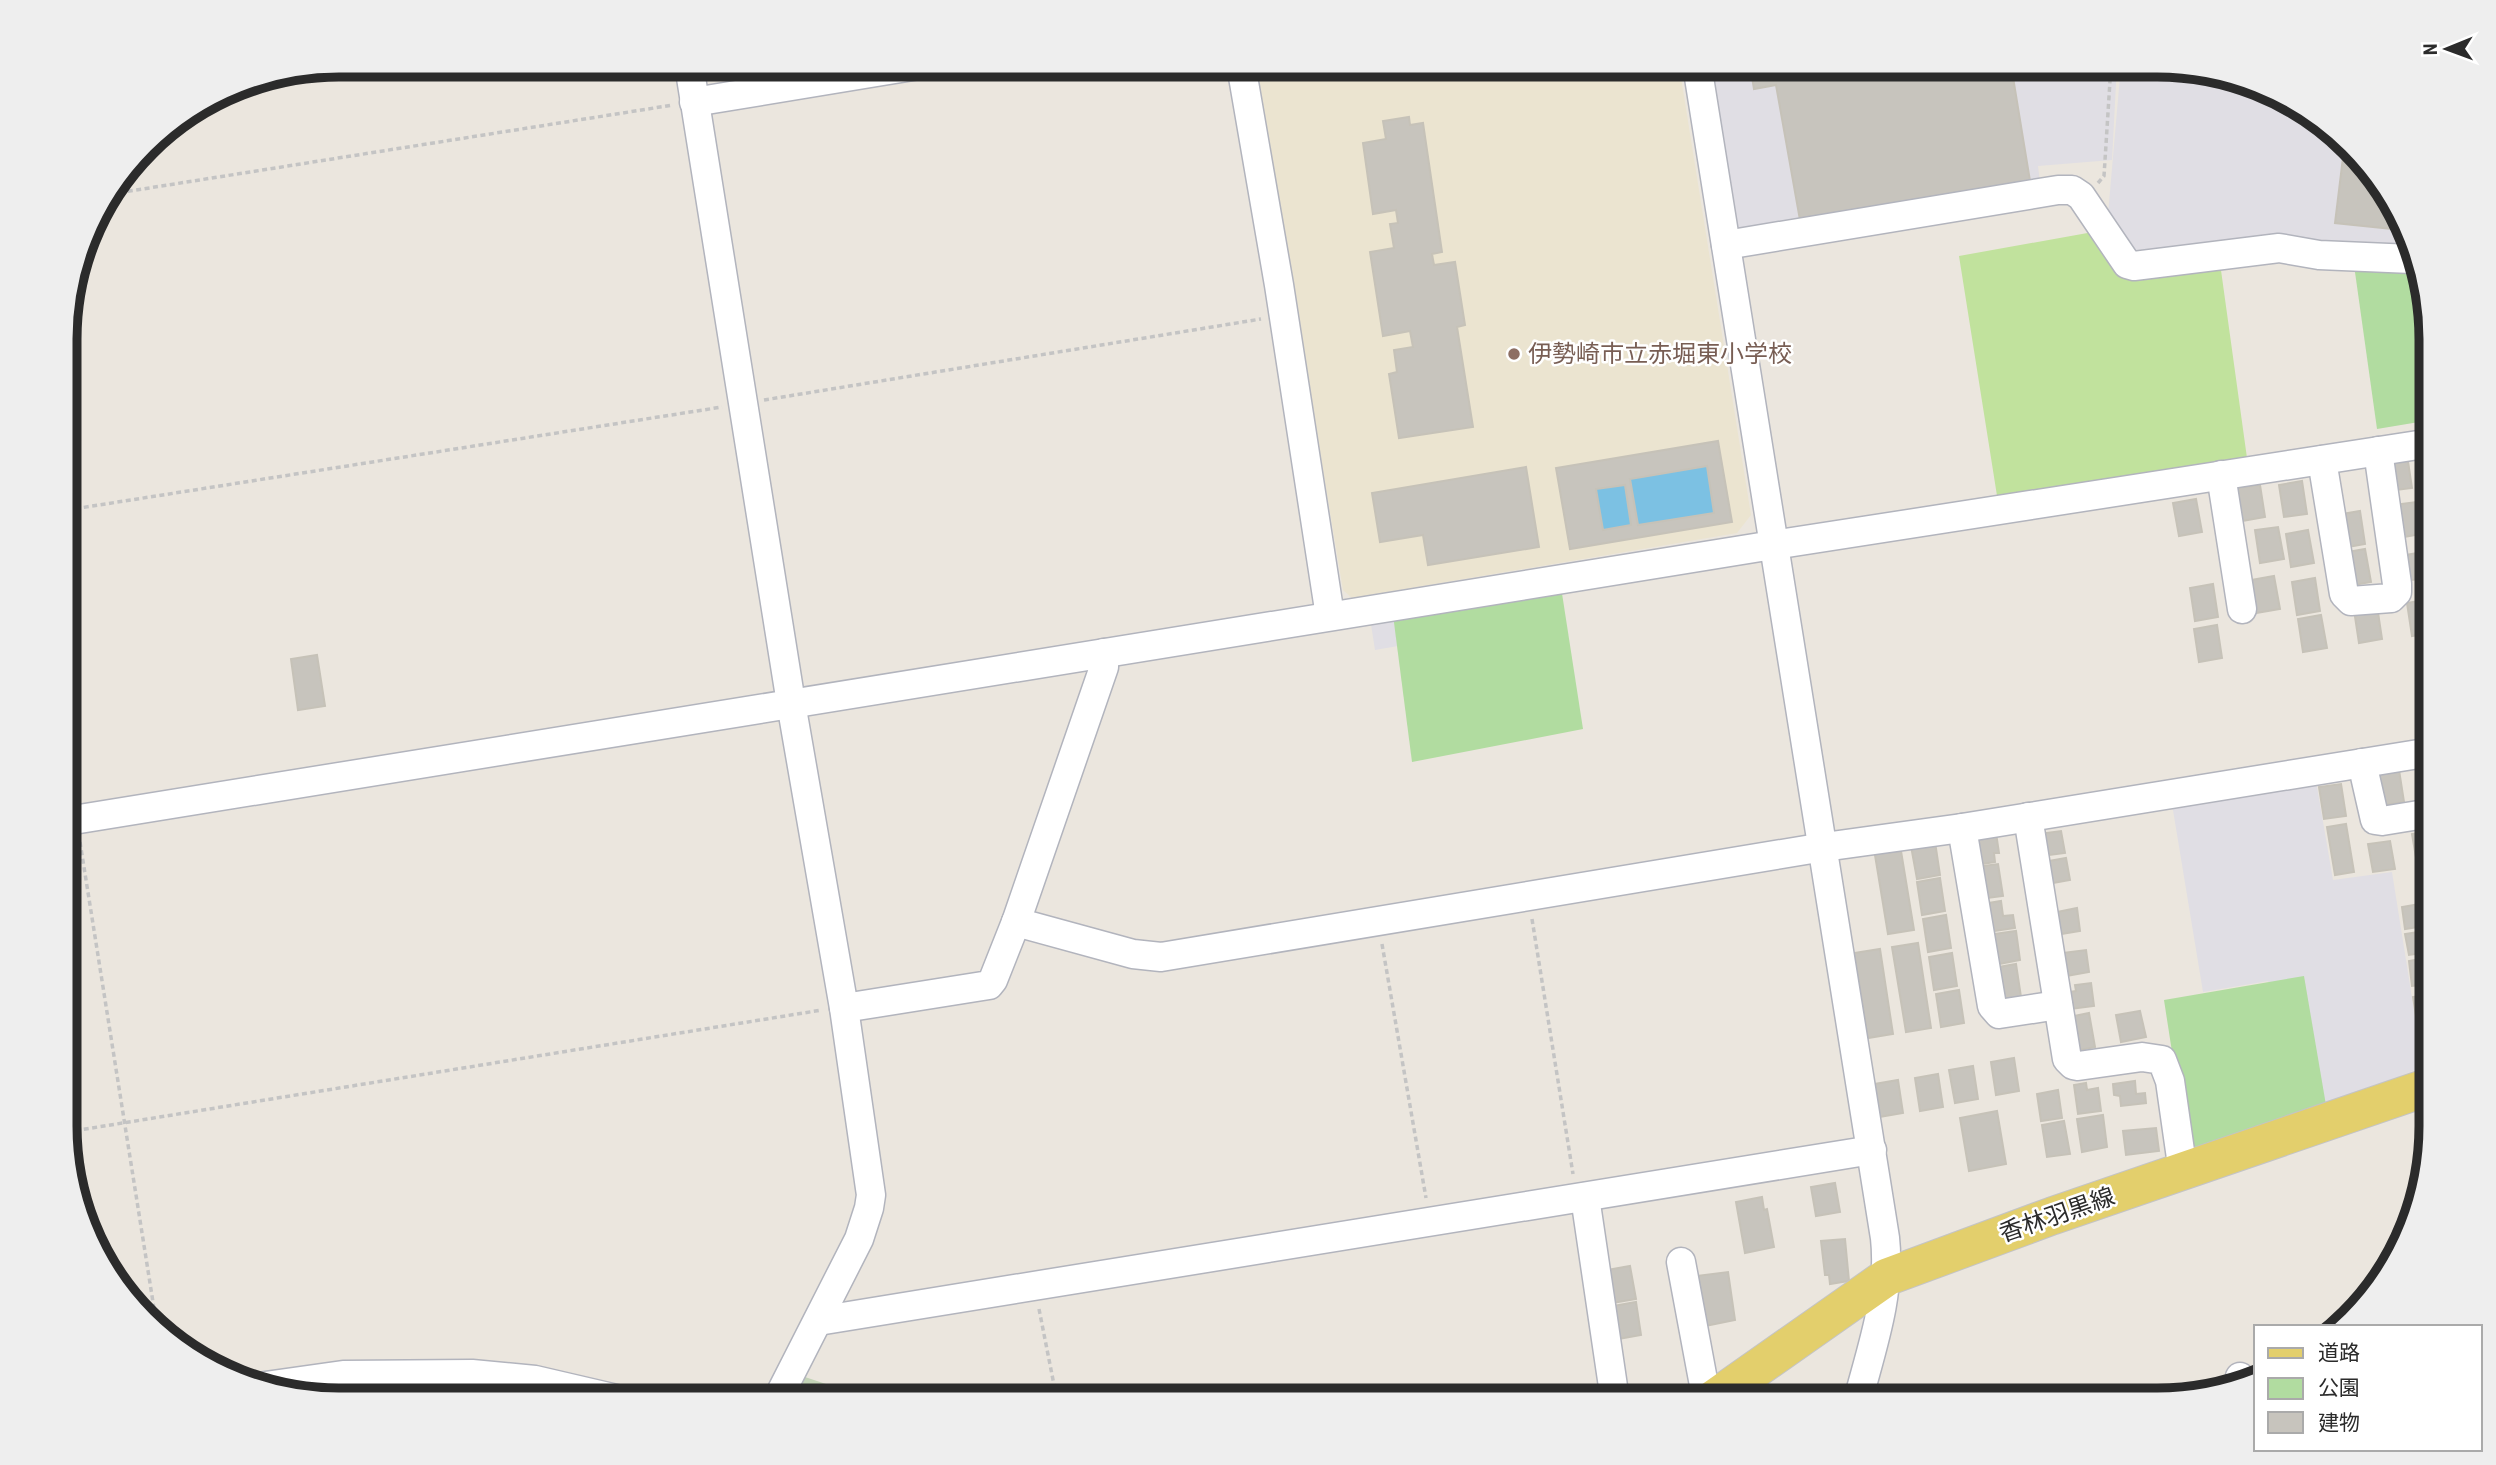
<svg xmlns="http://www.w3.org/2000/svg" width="2496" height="1465" font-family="'Roboto Condensed','Noto Sans JP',sans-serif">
<rect width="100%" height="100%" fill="#ebe6de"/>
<g fill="#e0dee4">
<polygon points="1707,65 2117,65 2112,160 2038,166 2040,183 1741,235 1732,226"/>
<polygon points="2121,65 2157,65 2228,74 2294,102 2351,145 2394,202 2408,246 2127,257 2107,226"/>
<polygon points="1393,615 1398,646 1375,650 1370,618"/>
<polygon points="2315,775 2333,880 2392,872 2423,1067 2326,1105 2268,981 2203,992 2171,798"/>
</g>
<polygon fill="#ebe4d0" points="1255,65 1679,65 1751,515 1737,533 1352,598 1343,590"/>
<g fill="#b1dca0">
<polygon points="2354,265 2414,266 2431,321 2431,420 2377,429"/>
<polygon points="1561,587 1583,729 1412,762 1393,615"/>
<polygon points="2304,976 2326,1105 2192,1154 2187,1149 2164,1000"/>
</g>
<polygon fill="#c3d3b7" points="799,1375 874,1400 785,1400"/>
<polygon fill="#c1e29d" points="2093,232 2122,276 2220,263 2247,458 1998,502 1959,256"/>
<g fill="#7cc1e3">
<polygon points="1707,466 1714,513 1638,525 1630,479"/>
<polygon points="1625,485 1631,525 1603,530 1596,489"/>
</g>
<g fill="#c7c4bd" stroke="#c6c2b8" stroke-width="2" fill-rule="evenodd">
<polygon points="1750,65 2011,65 2030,181 1800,220 1776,85 1754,89"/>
<polygon points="1409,117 1410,125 1423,123 1442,252 1432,254 1434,265 1455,262 1465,325 1457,327 1473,427 1399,438 1389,374 1397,372 1394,350 1413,347 1410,331 1383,336 1370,252 1394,248 1390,224 1398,223 1396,210 1373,214 1363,143 1386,139 1383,121"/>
<polygon points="2345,141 2394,202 2403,230 2335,223"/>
<path d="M1718,441L1732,522L1570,549L1556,468ZM1707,466L1714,513L1638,525L1630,479ZM1625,485L1631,525L1603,530L1596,489Z"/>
<polygon points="2407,455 2412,488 2389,491 2384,458"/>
<polygon points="1526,467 1539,547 1428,565 1423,535 1380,542 1372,493"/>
<polygon points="2302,481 2307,514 2284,517 2279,485"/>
<polygon points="2260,485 2265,517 2242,521 2237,488"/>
<polygon points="2196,499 2202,532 2179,536 2173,503"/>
<polygon points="2416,502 2421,534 2398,538 2393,505"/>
<polygon points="2360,511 2365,544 2342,548 2336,515"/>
<polygon points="2278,527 2284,559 2260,563 2255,530"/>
<polygon points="2308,530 2314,563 2291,567 2286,534"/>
<polygon points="2365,549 2371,582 2347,586 2342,553"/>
<polygon points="2423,552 2427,578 2404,581 2400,556"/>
<polygon points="2274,576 2280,609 2256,613 2251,580"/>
<polygon points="2315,578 2320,611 2297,615 2292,582"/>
<polygon points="2213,584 2218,617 2195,621 2190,588"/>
<polygon points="2430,599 2431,633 2412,636 2407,603"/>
<polygon points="2377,606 2382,639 2359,643 2354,610"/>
<polygon points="2321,615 2327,648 2303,652 2298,619"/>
<polygon points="2217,625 2222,658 2199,662 2194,629"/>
<polygon points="317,655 325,706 298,710 291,659"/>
<polygon points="2431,761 2431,801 2422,803 2415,764"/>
<polygon points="2399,770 2404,802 2377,806 2373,773"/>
<polygon points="2341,784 2346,816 2324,819 2319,787"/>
<polygon points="2346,824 2354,872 2335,875 2327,827"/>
<polygon points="2061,831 2065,853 2042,856 2038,834"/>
<polygon points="2431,831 2431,866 2418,869 2412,834"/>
<polygon points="1996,833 1999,853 1994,853 1995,862 1976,865 1977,836"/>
<polygon points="2390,841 2395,869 2373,872 2368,844"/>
<polygon points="1935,842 1940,875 1917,879 1911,846"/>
<polygon points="1900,845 1914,930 1888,934 1874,849"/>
<polygon points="2066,858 2070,880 2047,884 2043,862"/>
<polygon points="1998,864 2003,896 1980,899 1975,867"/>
<polygon points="1940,878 1945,911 1922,915 1917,882"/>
<polygon points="2001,901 2003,916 2013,915 2015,928 1987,932 1982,904"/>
<polygon points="2431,902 2431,925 2405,929 2402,907"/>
<polygon points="2077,908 2080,931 2055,935 2052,913"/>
<polygon points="1946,915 1951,948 1928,952 1923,919"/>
<polygon points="2431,930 2431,952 2409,955 2405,934"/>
<polygon points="2016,931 2020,960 1999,964 1996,947 1989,948 1987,935"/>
<polygon points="1918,943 1931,1028 1906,1032 1892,947"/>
<polygon points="1880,949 1893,1034 1868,1038 1854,953"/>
<polygon points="2086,950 2089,972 2066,976 2062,953"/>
<polygon points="1952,953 1957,986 1934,990 1929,957"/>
<polygon points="2431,957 2431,984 2412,986 2409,961"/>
<polygon points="2016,964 2021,997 2005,999 1993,968"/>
<polygon points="2091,983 2094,1006 2071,1009 2069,992 2076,991 2075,985"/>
<polygon points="1959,990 1964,1023 1941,1027 1936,994"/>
<polygon points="2431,994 2431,1020 2417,1022 2413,997"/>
<polygon points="2140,1011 2146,1037 2121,1042 2116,1015"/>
<polygon points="2089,1013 2095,1047 2075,1051 2073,1038 2078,1037 2074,1016"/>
<polygon points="2431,1026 2431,1057 2425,1058 2421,1028"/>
<polygon points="2014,1058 2019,1091 1996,1095 1991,1062"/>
<polygon points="1973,1066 1978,1099 1955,1103 1949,1070"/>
<polygon points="1938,1074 1943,1107 1920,1111 1915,1078"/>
<polygon points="1898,1080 1903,1113 1879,1117 1874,1084"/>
<polygon points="2135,1081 2136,1094 2145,1093 2146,1103 2121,1106 2120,1096 2114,1095 2113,1084"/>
<polygon points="2086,1083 2087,1090 2098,1088 2101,1111 2078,1114 2074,1085"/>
<polygon points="2058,1090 2062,1118 2041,1121 2037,1094"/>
<polygon points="1997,1111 2006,1164 1969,1171 1960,1118"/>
<polygon points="2103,1115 2107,1147 2082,1152 2077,1119"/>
<polygon points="2064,1121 2070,1154 2047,1157 2042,1125"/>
<polygon points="2156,1128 2159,1151 2126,1155 2123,1131"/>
<polygon points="1835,1183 1840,1212 1816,1216 1811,1187"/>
<polygon points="1762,1197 1764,1210 1767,1209 1774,1247 1745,1253 1736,1202"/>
<polygon points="1845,1239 1849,1281 1830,1284 1829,1275 1825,1275 1821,1241"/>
<polygon points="1630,1266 1636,1299 1612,1303 1607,1270"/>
<polygon points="1728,1272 1735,1320 1705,1326 1696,1276"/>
<polygon points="1636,1302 1641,1335 1618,1339 1613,1306"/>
</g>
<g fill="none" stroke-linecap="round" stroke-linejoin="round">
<defs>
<g id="minor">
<polyline points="689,65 791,703 844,1008 871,1195 869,1208 859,1239 777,1400"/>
<polyline points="1241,65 1279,285 1330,616"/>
<path d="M1697,65L1885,1238C1891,1294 1872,1347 1858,1400"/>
<polyline points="694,102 919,65"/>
<polyline points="1726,245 2058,190 2072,190 2081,196 2127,264 2134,266 2279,248 2319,255 2412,259"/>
<polyline points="2322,460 2344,594 2351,601 2391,598 2397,592 2397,584 2378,451"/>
<polyline points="2221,475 2242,609"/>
<polyline points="2362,763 2375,820 2382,821 2431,813"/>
<polyline points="2028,817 2067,1059 2073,1065 2078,1066 2142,1057 2162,1060 2170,1081 2183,1172"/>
<polyline points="67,821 1773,545 2431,443"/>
<polyline points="1962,828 1992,1006 1999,1014 2058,1005"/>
<polyline points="1016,922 1133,954 1161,957 1824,847 1962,828 2431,752"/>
<polyline points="844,1008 989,985 993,980 1016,922 1104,667 1104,653"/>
<polyline points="1585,1197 1615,1400"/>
<polyline points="1681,1262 1703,1380 1706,1391 1712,1399"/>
<polyline points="818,1321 1872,1150"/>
<polyline points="2240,1380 2240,1377"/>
<polyline points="258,1387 343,1375 472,1374 535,1380 621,1400"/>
</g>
<polyline id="major" points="1712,1400 1887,1277 2052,1216 2431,1086"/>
</defs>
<use href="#minor" stroke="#b2b4bd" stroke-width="31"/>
<use href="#major" stroke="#c4c4c4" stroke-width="39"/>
<g stroke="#c4c4c4" stroke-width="3.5" stroke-dasharray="5 3.5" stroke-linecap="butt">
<polyline points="2098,183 2104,176 2111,65"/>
<polyline points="111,194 673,105"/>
<polyline points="764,400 1261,319"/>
<polyline points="67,510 722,407"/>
<polyline points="67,758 73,797"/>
<polyline points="80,842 156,1321"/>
<polyline points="1532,919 1573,1174"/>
<polyline points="1382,944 1426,1198"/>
<polyline points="67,1132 822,1010"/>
<polyline points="1039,1309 1057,1400"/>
</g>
<use href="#minor" stroke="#fff" stroke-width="28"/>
<use href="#major" stroke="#e3cf6c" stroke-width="37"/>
</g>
<circle fill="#8d6e63" stroke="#fff" stroke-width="2.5" cx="1514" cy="354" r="7"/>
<g text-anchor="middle" stroke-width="5" stroke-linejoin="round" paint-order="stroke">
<g font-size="24" fill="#785e54" stroke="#fff" text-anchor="start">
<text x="1528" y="362">伊勢崎市立赤堀東小学校</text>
</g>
<g font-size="24" fill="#2b2b2b" stroke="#fff">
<text transform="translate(2057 1215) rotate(-19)" y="8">香林羽黒線</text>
</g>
</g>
<path d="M0 0H2496V1465H0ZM339 77H2157A262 262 0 0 1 2419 339V1126A262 262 0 0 1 2157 1388H339A262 262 0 0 1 77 1126V339A262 262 0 0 1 339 77Z" fill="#eee" fill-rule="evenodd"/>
<path fill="none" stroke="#2b2b2b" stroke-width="9" d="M339 77H2157A262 262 0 0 1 2419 339V1126A262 262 0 0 1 2157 1388H339A262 262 0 0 1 77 1126V339A262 262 0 0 1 339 77Z"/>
<rect x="2254" y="1325" width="228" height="126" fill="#ffffff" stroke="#aaaaaa" stroke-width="2"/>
<rect x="2268" y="1348" width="35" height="10" fill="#e3cf6c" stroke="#aaaaaa" stroke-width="2"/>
<text x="2318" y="1360" font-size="21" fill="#2b2b2b">道路</text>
<rect x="2268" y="1378" width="35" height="21" fill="#b1dca0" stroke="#aaaaaa" stroke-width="2"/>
<text x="2318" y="1395" font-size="21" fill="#2b2b2b">公園</text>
<rect x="2268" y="1412" width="35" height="21" fill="#c7c4bd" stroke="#aaaaaa" stroke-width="2"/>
<text x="2318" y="1430" font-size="21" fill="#2b2b2b">建物</text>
<g transform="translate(2447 49) rotate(269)" stroke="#ffffff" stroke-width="5" paint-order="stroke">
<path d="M0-5L12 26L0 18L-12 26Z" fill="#2b2b2b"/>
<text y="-10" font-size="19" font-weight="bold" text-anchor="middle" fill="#2b2b2b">N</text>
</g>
</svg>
